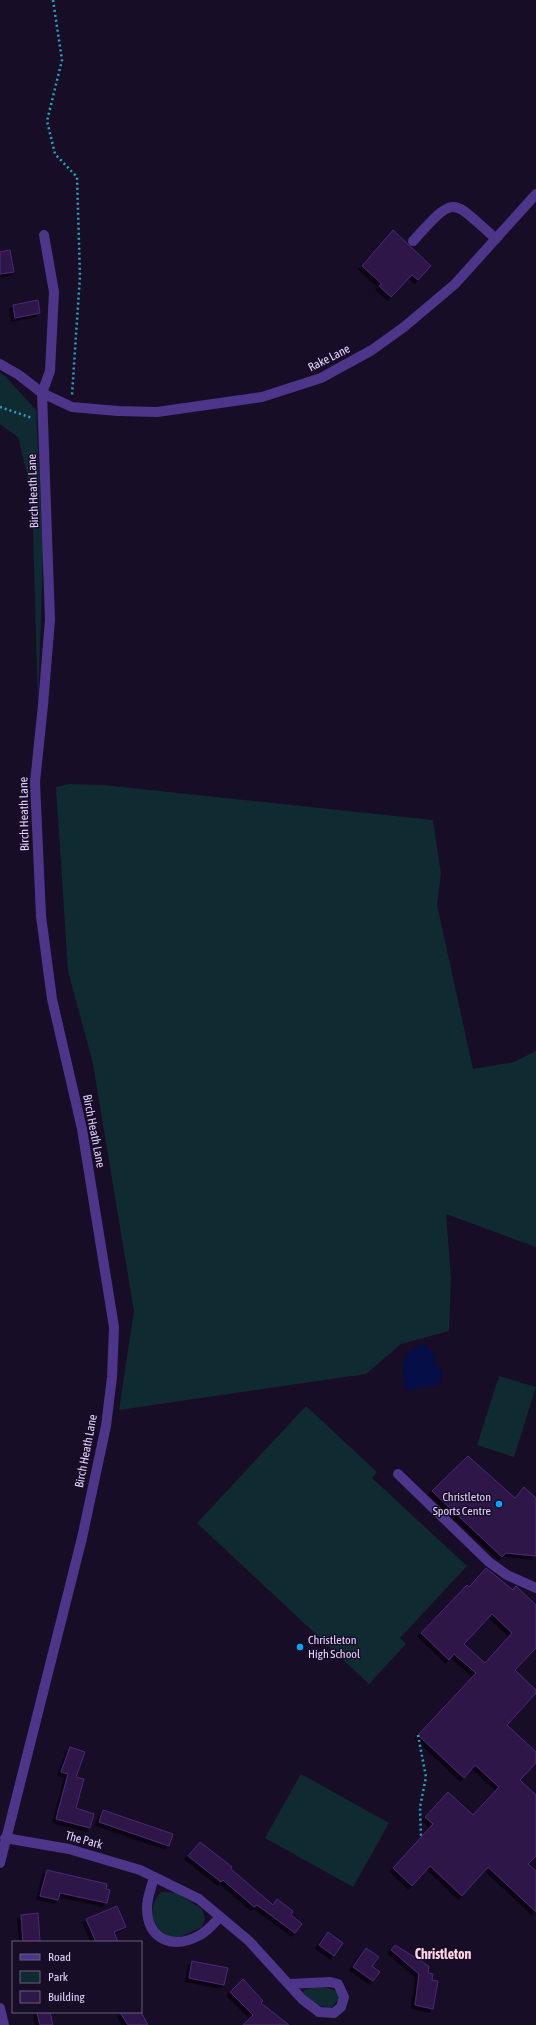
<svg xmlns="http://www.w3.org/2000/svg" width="536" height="2025" font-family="'Asap Condensed',sans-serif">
<defs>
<filter id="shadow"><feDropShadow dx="-3.5" dy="3.5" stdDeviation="0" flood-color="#0009"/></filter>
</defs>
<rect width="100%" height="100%" fill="#180d27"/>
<g fill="#102a31">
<polygon points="0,373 5,376 36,410 43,553 38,706 32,495 18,437 0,424"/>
<polygon points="70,784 103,785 433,820 441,874 437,905 473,1069 514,1062 536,1051 536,1247 446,1214 451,1279 449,1331 401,1344 366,1374 119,1410 134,1311 93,1064 68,971 56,787"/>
<polygon points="499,1376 536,1387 514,1457 477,1445"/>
<polygon points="306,1406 377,1472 372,1478 467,1566 400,1638 406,1644 369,1684 197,1523"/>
<polygon points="301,1774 389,1823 353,1887 265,1838"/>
<path d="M161,1892L177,1893L202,1909L205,1919L202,1927L178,1938L163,1935C151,1921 148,1906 161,1892Z"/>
<polygon points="316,1987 328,1988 338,1992 338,2000 331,2008 317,2005 303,1993 304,1990"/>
</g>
<path fill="#060e47" d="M425,1344L434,1354L435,1363L442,1371L441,1384L406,1391C404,1379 399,1360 410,1351C414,1348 420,1346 425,1344Z"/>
<g fill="#2e1849" stroke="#4b2877" fill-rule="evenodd" filter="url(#shadow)">
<polygon points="393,230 431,266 418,280 412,275 391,297 379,286 382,284 362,266"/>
<polygon points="10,250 14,272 0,274 0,252"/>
<polygon points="38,300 40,313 15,318 13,305"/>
<polygon points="468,1456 515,1498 524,1487 536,1498 536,1556 506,1553 502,1557 432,1491"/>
<path d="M486,1568L513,1590L516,1586L536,1605V1648L515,1670L536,1690V1693L507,1725L536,1752V1763L520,1780L536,1795V1856L528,1864L536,1871V1912L488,1867L462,1896L430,1866L412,1886L393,1868L433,1824L425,1817L448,1792L473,1815L499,1787L475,1765L464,1778L418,1735L476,1673L454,1654L449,1660L421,1633L467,1585L469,1587ZM492,1614L512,1633L485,1663L464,1644Z"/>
<polygon points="70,1747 85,1752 76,1777 84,1779 76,1808 94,1814 90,1828 56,1819 68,1774 61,1772"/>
<polygon points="103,1810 173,1834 169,1846 99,1822"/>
<polygon points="200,1842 232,1867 231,1869 273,1905 277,1899 293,1911 291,1915 302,1924 295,1933 257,1905 254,1907 223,1880 221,1882 188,1856"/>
<polygon points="47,1870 107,1884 106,1889 110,1890 107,1903 60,1893 58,1900 40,1896"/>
<polygon points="117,1906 126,1927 114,1932 118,1942 96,1942 86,1919"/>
<polygon points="38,1913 40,1941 23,1942 21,1915"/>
<polygon points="328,1932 343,1943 334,1956 319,1945"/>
<polygon points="395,1945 429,1966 428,1973 433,1974 432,1980 438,1981 433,2009 415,2005 419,1974 391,1950"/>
<polygon points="366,1948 379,1957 372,1966 380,1972 373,1981 353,1967"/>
<polygon points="192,1961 228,1968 224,1985 189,1978"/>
<polygon points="243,1979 263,2001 261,2003 289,2025 243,2025 253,2015 230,1992"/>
<polygon points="37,2012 50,2012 53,2025 40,2025"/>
<polygon points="120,2012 141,2012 148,2025 128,2025"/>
</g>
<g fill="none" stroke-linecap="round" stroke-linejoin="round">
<g stroke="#26a4c0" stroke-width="2.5" stroke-dasharray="2 3" stroke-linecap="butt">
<polyline points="53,0 62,60 47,121 55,154 77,177 80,276 72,395"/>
<polyline points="0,407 32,418"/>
<polyline points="418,1735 426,1777 420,1807 421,1838"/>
</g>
<g stroke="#4d3589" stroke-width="10">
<path d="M413,241C456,194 450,198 496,239"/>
<polyline points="0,364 19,375 42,393 72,407 118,411 157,412 262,397 321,378 372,350 404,327 455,284 536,194"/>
<polyline points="398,1474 489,1562 507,1575 536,1588"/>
<polyline points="5,1838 69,1849 140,1870 199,1899 249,1941 302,1999 319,2012 334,2013 341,2007 344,1997 338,1984 330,1982 289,1984"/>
<polyline points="0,1863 82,1538 106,1426 112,1377 114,1327 82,1129 52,999 41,916 35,782 43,705 50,620 42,393 50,371 54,292 44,235"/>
<path d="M154,1877C152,1886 147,1897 147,1907C147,1940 173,1950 200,1935C208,1931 214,1923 220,1917"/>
<polyline points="0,2008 4,2025"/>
</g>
</g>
<g fill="#00a7fe" stroke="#180d27" stroke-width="1.5">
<circle cx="499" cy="1504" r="4"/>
<circle cx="300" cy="1647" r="4"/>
</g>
<g text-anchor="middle" stroke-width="3" stroke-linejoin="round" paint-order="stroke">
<g font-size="12" fill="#e3d3ff" stroke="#180d27">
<text transform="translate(329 358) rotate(-27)" y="4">Rake Lane</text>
<text transform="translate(33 491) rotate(-92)" y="4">Birch Heath Lane</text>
<text transform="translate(24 814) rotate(-91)" y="4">Birch Heath Lane</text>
<text transform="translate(94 1131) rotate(79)" y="4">Birch Heath Lane</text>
<text transform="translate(86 1451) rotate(-79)" y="4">Birch Heath Lane</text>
<text transform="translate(84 1840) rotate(15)" y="4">The Park</text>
</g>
<g font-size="12" fill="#e3d3ff" stroke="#180d27" text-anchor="end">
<text x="491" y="1501">Christleton<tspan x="491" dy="14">Sports Centre</tspan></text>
<text x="308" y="1644" text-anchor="start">Christleton<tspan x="308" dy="14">High School</tspan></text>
</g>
<g font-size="14" font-weight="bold" fill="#ffd5e6" stroke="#180d27">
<text x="443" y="1959">Christleton</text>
</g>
</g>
<rect x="12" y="1941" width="130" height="72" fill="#180d27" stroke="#695c7d"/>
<rect x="20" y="1954" width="20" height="6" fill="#4d3589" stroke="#695c7d"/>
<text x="48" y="1961" font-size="12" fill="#e3d3ff">Road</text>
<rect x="20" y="1971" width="20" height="12" fill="#102a31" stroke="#695c7d"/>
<text x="48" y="1981" font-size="12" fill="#e3d3ff">Park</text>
<rect x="20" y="1991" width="20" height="12" fill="#2e1849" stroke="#695c7d"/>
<text x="48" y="2001" font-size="12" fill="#e3d3ff">Building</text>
</svg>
